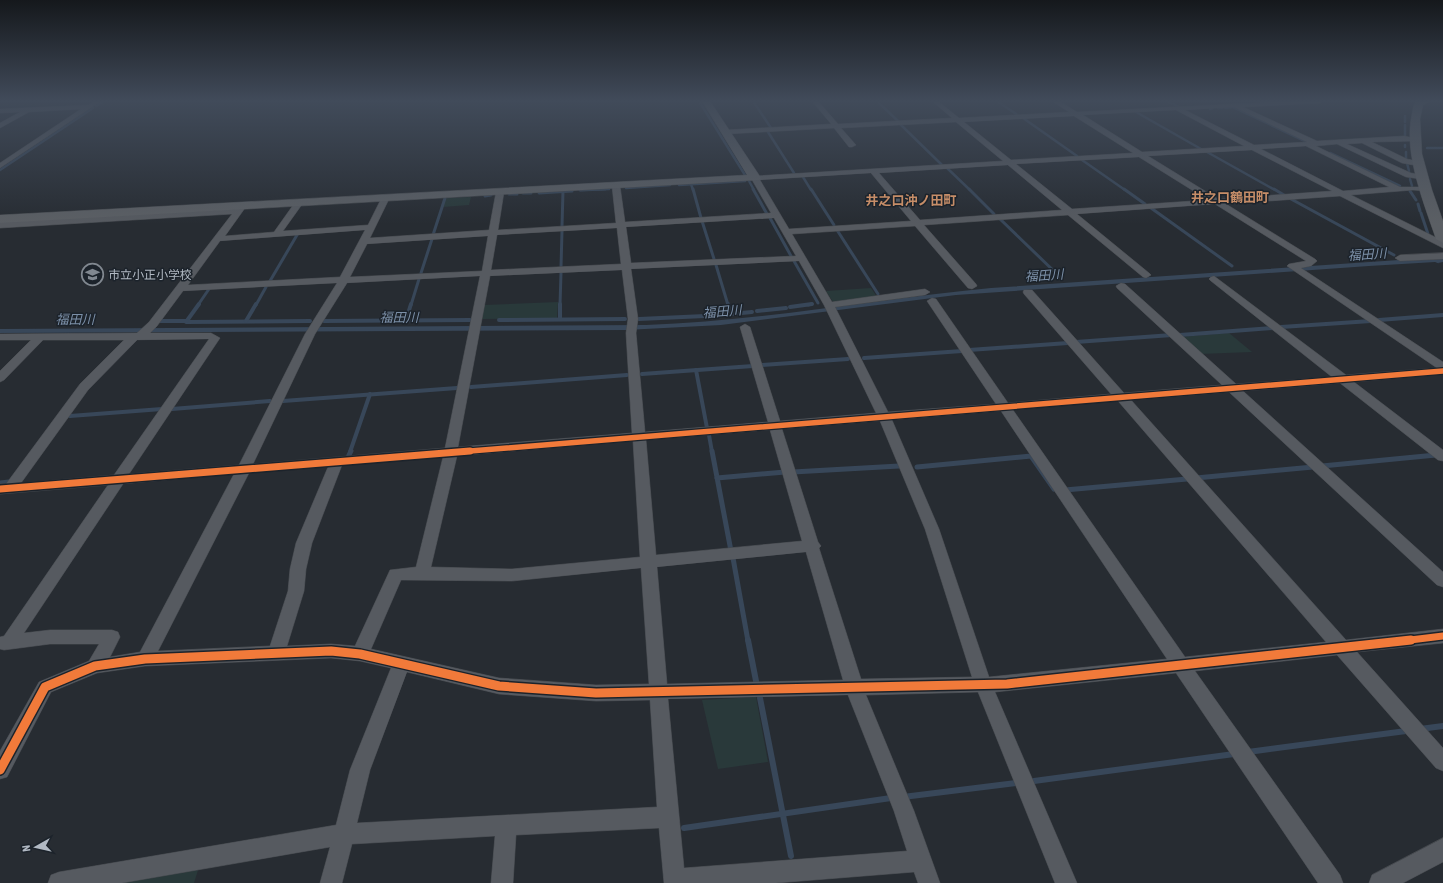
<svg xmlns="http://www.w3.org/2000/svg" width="1443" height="883" font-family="'Asap Condensed','Noto Sans JP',sans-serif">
<rect width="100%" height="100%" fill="#272c32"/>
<g fill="#29393a">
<polygon points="471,197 469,205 443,207 445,198"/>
<polygon points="871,288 877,297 833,302 826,291"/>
<polygon points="558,302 557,318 482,319 484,305"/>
<polygon points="1229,333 1252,352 1200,354 1180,337"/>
<polygon points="756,697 768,762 718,769 702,700"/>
<polygon points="199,867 194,883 102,883"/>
</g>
<path fill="#384759" d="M1443,257V262L1438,263L1440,264L1435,262L1369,266L956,295L721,325L626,330L0,333V329L646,325C762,321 876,299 991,288Z"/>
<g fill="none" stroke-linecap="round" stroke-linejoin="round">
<g stroke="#384759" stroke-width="2.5">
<polyline points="699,101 745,175"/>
<polyline points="753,101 771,128"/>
<polyline points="877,101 899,122"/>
<polyline points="997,101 1019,116"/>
<polyline points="1167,101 1179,107"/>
<polyline points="96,106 104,101"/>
<polyline points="1218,108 1222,108"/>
<polyline points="1225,108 1233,107 1307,142"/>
<polyline points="1210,109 1213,108"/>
<polyline points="1136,112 1201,149"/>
<polyline points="1405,116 1405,122"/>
<polyline points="1023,118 1077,156"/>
<polyline points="901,125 942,165"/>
<polyline points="1405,125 1405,136"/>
<polyline points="768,132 794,173"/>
<polyline points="1405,145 1405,147"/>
<polyline points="1427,148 1443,148"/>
<polyline points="1207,152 1275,190"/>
<polyline points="1406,152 1406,159"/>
<polyline points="1330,153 1400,186"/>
<polyline points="1082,160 1125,190"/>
<polyline points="1407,163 1409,171"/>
<polyline points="947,168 970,190"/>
<polyline points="0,170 93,108"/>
<polyline points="803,177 811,190"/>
<polyline points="1410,179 1412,186"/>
<polyline points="749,181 754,190"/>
<polyline points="691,184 693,190"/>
<polyline points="679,185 745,181"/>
<polyline points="626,188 670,185"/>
<polyline points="580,190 609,189"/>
</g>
<g stroke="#384759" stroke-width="3">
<polyline points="693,189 701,218"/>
<polyline points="753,189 767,214"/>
<polyline points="811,189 834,225"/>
<polyline points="969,189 994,214"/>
<polyline points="1124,189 1145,204"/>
<polyline points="1274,189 1284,195"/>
<polyline points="580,190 605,189"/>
<polyline points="1410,191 1416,200"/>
<polyline points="523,193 531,193"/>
<polyline points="539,193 572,191"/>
<polyline points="509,194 517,194"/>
<polyline points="485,196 491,195"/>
<polyline points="1291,199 1394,255"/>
<polyline points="1418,204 1420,211"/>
<polyline points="1151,208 1232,266"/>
<polyline points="1421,213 1428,234"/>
<polyline points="770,218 791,256"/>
<polyline points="1000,219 1060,277"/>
<polyline points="702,221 714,259"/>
<polyline points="562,226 563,191"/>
<polyline points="837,230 878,294"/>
<polyline points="433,235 445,198"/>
<polyline points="794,261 818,303"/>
<polyline points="716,265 728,305"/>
<polyline points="561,267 562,231"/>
<polyline points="421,273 432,239"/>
<polyline points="270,281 297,235"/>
<polyline points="198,305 209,289"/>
<polyline points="256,305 266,287"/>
<polyline points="411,305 419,279"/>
<polyline points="560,305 561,273"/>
<polyline points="808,305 812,304"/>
</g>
<g stroke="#384759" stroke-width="4">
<polyline points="199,304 186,322 310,321"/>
<polyline points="728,304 731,314"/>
<polyline points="790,307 812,304"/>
<polyline points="757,311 786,308"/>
<polyline points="710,316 752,312"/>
<polyline points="560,319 560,304"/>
<polyline points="639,319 705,316"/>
<polyline points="406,320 411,304"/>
<polyline points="499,320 625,319"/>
<polyline points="1379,320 1443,315"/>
<polyline points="160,321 187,321"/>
<polyline points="246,321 256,304"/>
<polyline points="324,321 470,320"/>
<polyline points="1281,327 1371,321"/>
<polyline points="1180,335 1273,328"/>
<polyline points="1076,342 1172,335"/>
<polyline points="969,350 1068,343"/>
<polyline points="864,358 962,351"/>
<polyline points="761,365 848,359"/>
<polyline points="696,370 707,428"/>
<polyline points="642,374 753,366"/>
<polyline points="471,387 627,375"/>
<polyline points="283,401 457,388"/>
<polyline points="172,409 270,401"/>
<polyline points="70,416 162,409"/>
<polyline points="709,435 712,452"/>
<polyline points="350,452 370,394"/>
</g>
<g stroke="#384759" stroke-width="5">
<polyline points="712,451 731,551"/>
<polyline points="349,455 351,451"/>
<polyline points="1322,466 1436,455"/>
<polyline points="917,467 1031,456 1054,489"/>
<polyline points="793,472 899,466"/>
<polyline points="717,478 785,472"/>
<polyline points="1196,478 1313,467"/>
<polyline points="0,483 9,482"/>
<polyline points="1065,490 1187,479"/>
<polyline points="733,558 748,641"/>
</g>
<g stroke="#384759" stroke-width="6">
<polyline points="748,640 756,681"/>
<polyline points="760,698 791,856"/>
<polyline points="1420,729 1443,726"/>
<polyline points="1248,752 1406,731"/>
<polyline points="1034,781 1234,754"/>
<polyline points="903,797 1016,783"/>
<polyline points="684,828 891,798"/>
</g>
<defs>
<g id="street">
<polygon points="94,101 101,101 0,168 0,163 81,109 29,112 0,128 0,123 20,112 0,113 0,109 88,105"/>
<path d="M812,101H818L838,124L952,118L932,101H938L959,118L1069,112L1052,101H1059L1077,112L1291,101H1323L1320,103L1243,107L1317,141L1404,136L1419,139L1416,141L1372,142L1407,159L1422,162L1423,164L1419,166L1402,163L1362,143L1347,144L1411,173L1424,175L1425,177L1421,179L1406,177L1337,144L1316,146L1400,187H1429L1430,189L1426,191L1413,190L1351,195L1443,241V248L1340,196L1226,204L1315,259L1317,261L1311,266L1301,268L1443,362V374L1354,382L1443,450V461L1438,460L1340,383L1243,391L1443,572V587L1437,585L1229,392L1131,400L1346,640L1443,629V643L1357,652L1443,748V771L1436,768L1337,655L1195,671L1340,875L1343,883H1318L1176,673L995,692L1077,883H1055L978,692L866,695L914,811L940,883H918L914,872L776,883H664L659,828L516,835L513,883H491L495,836L352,844L342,883H320L330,847L122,883H48L51,875L59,872L336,825L350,770L391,668L360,661L331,658L145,666L97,673L51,692L7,777L0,779V751L39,682L89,661L99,644H50L4,650L0,649V637L4,636L108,485L0,494V484H6L80,384L124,340H43L4,380L0,382V371L31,340H0V334L137,333L149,322L232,214L0,228V222L236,209L238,206H244L245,208L225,236L274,232L296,201H299L303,203L283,231L368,225L382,197H388L389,199L370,238L489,230L496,192L500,190L504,192L498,230L616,223L612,186L616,184L620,186L625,222L771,213L751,178L755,176L1003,161L956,122L841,128L856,145L852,147H849L834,128L726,134L723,132L726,130L831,124ZM1234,107L1307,142L1254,145L1185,110ZM1176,110L1244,146L1142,152L1083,115ZM1074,116L1133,153L1011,160L964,122ZM1306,146L1389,187L1343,191L1261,149ZM1252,150L1332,191L1218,199L1148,156ZM1139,157L1208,200L1072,209L1016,164ZM1008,165L1062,210L920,220L879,173ZM871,173L911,221L789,229L760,180ZM1215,204L1306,261L1289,264L1287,266L1437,368L1346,375L1214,276L1211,277L1209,279L1211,281L1332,377L1236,384L1125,284L1121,283L1116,286L1117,288L1222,385L1124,393L1032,290H1024L1023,292L1024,294L1111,394L1008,403L936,299L932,298L927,301L996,404L888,412L835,307L925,295L930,292L925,289L832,302L792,234L915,226L968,288L972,289L977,286L976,284L924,225L1068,215L1143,277L1146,278L1151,275L1149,273L1077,214ZM774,218L796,256L631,263L626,227ZM617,228L621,264L491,270L497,235ZM365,230L340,277L188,285L220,241ZM488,236L482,271L350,277L367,244ZM799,261L824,305L876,413L780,421L750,327L745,324L740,327L768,422L645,432L636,333L638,319L631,269ZM622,270L628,319L626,333L632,433L458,447L490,276ZM480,276L445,448L253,464L315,334L347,283ZM337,283L305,334L239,465L129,474L220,338L211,333H150L157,326L183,291ZM209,339L114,475L21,483L88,390L137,340ZM1118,401L1326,642L1185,657L1013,410ZM1001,411L1167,659L989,677L939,529L892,420ZM880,421L925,529L972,677L861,679L819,548L821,546L818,542L782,429ZM770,430L802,541L656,555L646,440ZM633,441L640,557L512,569L431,567L457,456ZM443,457L416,567L390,570L355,646L331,644L287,646L304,591L306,569L312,543L342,465ZM328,467L296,543L290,569L288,591L270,646L158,651L249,473ZM234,474L140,652L110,657L120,637L118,632L112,630H50L24,633L123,484ZM806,552L843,680L667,684L657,567ZM641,568L649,684L596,685L499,678L371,649L401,580L512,581ZM407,672L499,694L596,701L650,700L657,807L357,823L370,770ZM848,695L894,811L907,851L684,868L668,699Z"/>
<polygon points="1443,253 1443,259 1400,261 1395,258 1400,255"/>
<polygon points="1443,838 1443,862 1403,883 1369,883 1372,875"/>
</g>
<g id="secondary">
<polygon points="702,101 710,101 761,178 759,180 0,223 0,215 747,175"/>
<path d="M1417,101H1431L1423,105L1420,119L1422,154L1432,190L1443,221V243L1436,239C1424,203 1403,153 1412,114C1413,109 1413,104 1417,101Z"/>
</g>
</defs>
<use href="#street" stroke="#44484d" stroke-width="1"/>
<use href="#secondary" stroke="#44484d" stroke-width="1"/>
<use href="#street" fill="#565a60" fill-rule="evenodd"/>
<use href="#secondary" fill="#5b5f64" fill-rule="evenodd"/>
<defs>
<polyline id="cycleway-far2" points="458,452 1443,371"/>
<g id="cycleway-far1">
<polyline points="0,489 470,451"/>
<polyline points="1402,641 1443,636"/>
</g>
<polyline id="cycleway" points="0,770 45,687 95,666 145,659 331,651 360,654 499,686 596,693 1007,684 1411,640"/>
</defs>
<use href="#cycleway-far2" stroke="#1c232b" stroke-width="8"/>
<use href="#cycleway-far1" stroke="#1c232b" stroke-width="10"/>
<use href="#cycleway" stroke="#1c232b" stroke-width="12"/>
<use href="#cycleway-far2" stroke="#f17a3a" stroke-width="5.5"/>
<use href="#cycleway-far1" stroke="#f17a3a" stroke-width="7"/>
<use href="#cycleway" stroke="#f17a3a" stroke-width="9"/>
</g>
<linearGradient id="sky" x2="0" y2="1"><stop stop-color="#15181c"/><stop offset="0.45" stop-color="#414b5a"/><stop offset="1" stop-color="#414b5a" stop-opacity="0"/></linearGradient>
<rect width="1443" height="224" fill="url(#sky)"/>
<defs>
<symbol id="school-ring" viewBox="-11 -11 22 22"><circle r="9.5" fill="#1c232b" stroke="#818890" stroke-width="1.5"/><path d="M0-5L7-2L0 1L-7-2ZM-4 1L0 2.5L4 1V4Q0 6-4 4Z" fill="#818890"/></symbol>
</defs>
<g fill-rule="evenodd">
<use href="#school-ring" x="80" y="262" width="25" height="25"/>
</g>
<g text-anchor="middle" stroke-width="3" stroke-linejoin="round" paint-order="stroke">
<g font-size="12" fill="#b1b9c3" stroke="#1c232b" text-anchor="start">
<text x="108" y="279">市立小正小学校</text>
</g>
<g font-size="13" font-weight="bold" fill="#c68d68" stroke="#1c232b">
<text x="1230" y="202">井之口鶴田町</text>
<text x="911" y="205">井之口沖ノ田町</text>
</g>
<g font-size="13" font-style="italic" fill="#7c90a8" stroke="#1c232b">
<text transform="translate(1367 254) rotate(-4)" y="5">福田川</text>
<text transform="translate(1044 275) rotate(-4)" y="5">福田川</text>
<text transform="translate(722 311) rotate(-5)" y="5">福田川</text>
<text x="399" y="322">福田川</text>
<text x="75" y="324">福田川</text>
</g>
</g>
<g transform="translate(36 847) rotate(262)" stroke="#1c232b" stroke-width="3" paint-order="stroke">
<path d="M0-3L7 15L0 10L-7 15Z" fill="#b1b9c3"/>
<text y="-6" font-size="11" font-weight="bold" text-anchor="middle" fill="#b1b9c3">N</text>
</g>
</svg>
